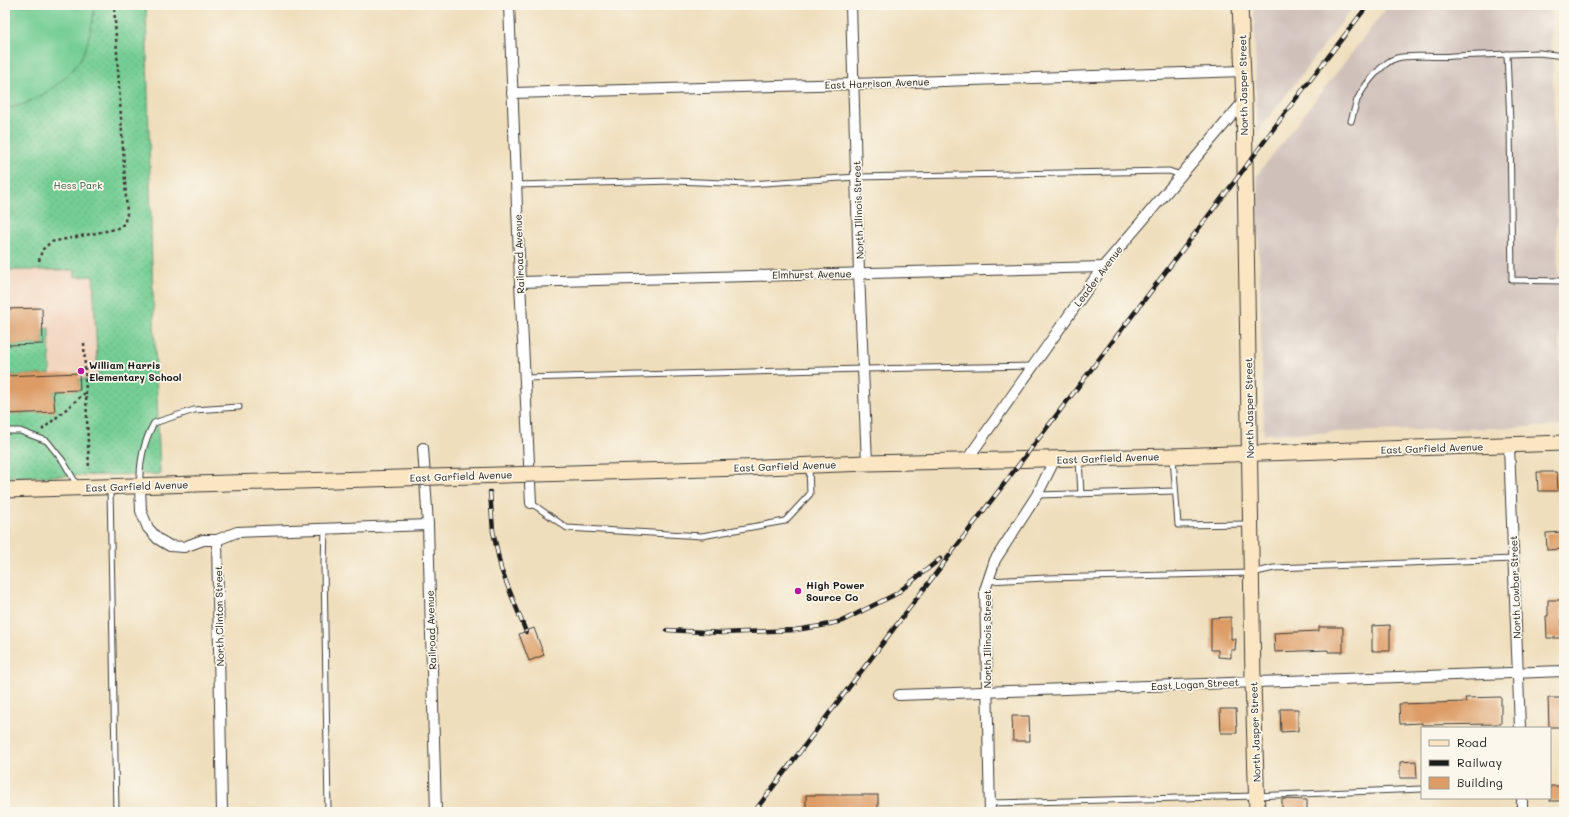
<svg xmlns="http://www.w3.org/2000/svg" width="1569" height="817" font-family="Mali,sans-serif">
<defs>
<pattern id="grass-dots" width="8" height="8" patternUnits="userSpaceOnUse"><rect width="8" height="8" fill="#75ce94"/><path d="M2 2h.1M6 6h.1" fill="none" stroke="#65b07f" stroke-width="1.8" stroke-linecap="round"/></pattern>
</defs>
<rect width="100%" height="100%" fill="#fbf7ec"/>
<filter id="ink" filterUnits="userSpaceOnUse"><feTurbulence type="fractalNoise" baseFrequency=".025" numOctaves="2"/><feDisplacementMap in="SourceGraphic" scale="8" xChannelSelector="R" yChannelSelector="G"/><feConvolveMatrix kernelMatrix="1 2 1 2 8 2 1 2 1" color-interpolation-filters="sRGB"/></filter>
<filter id="wash" filterUnits="userSpaceOnUse"><feTurbulence type="fractalNoise" baseFrequency=".012" numOctaves="4" result="noise"/><feDisplacementMap in="SourceGraphic" scale="16" xChannelSelector="R" yChannelSelector="G"/><feGaussianBlur stdDeviation="0.9" result="paint"/><feColorMatrix in="noise" values="0 0 0 0 0 0 0 0 0 0 0 0 0 0 0 0 0 1.4 0 .05"/><feComposite in="paint" operator="in"/></filter>
<g filter="url(#wash)">
<rect width="100%" height="100%" fill="#efdebc"/>
<polygon fill="#f2d4be" points="152,266 160,474 5,477 5,268"/>
<g fill="#cfc0ba">
<polygon points="1254,5 1355,5 1257,133"/>
<polygon points="1389,5 1551,5 1562,426 1264,434 1257,175"/>
</g>
<g fill="url(#grass-dots)" stroke="#487558">
<polygon points="5,5 146,5 152,266 160,474 5,477 5,414 55,411 53,391 80,390 79,379 98,379 93,276 75,277 75,270 5,270"/>
<polygon points="49,328 50,374 5,376 5,345 43,344 43,329"/>
</g>
<path fill="#75ce94" stroke="#487558" d="M5,5H95C93,20 89,43 82,56C69,81 33,105 5,109Z"/>
<g id="blocks">
<g fill="#dd9b65">
<polygon points="42,308 43,344 5,345 5,309"/>
<polygon points="79,373 80,390 53,391 55,412 5,414 5,376"/>
<polygon points="1537,472 1557,472 1558,491 1538,491"/>
<polygon points="1563,532 1564,549 1547,550 1546,533"/>
<polygon points="1548,600 1561,600 1562,638 1547,638 1546,616 1548,616"/>
<polygon points="1231,617 1231,639 1236,639 1235,650 1231,650 1231,658 1218,657 1218,650 1211,650 1211,618"/>
<polygon points="1390,625 1390,651 1372,651 1372,626"/>
<polygon points="1319,627 1343,627 1343,652 1328,652 1328,650 1275,652 1274,633 1319,631"/>
<polygon points="534,628 544,655 529,661 519,634"/>
<polygon points="1501,697 1501,724 1422,725 1422,723 1400,724 1399,704 1466,702 1465,698"/>
<polygon points="1548,698 1564,698 1564,727 1549,727"/>
<polygon points="1220,709 1236,709 1237,733 1221,733"/>
<polygon points="1280,709 1298,709 1298,731 1281,732"/>
<polygon points="1012,716 1029,716 1030,741 1013,741"/>
<polygon points="1416,761 1417,778 1400,778 1400,762"/>
<rect x="1550" y="786" width="14" height="15"/>
<rect x="806" y="795" width="72" height="17"/>
<polygon points="1282,799 1307,800 1307,812 1282,812"/>
</g>
</g>
</g>
<g filter="url(#ink)">
<use href="#blocks" fill-opacity="0" stroke="#3c3934" stroke-width="1"/>
<g fill="none" stroke-linecap="round" stroke-linejoin="round">
<defs>
<g id="lane">
<polyline points="1507,54 1510,123 1512,280 1564,281"/>
<path d="M1351,121C1353,114 1355,107 1357,100C1363,87 1382,62 1397,58C1411,54 1435,58 1453,56L1539,53L1564,56"/>
<polyline points="516,185 674,181 749,184 857,177 1169,171 1181,175"/>
<polyline points="525,378 863,369 1033,366"/>
<polyline points="5,431 20,431 47,441 63,461 77,485"/>
<polyline points="1173,457 1178,525 1249,524"/>
<polyline points="1079,460 1081,494"/>
<path d="M140,485C139,462 143,443 154,423L194,410L239,407"/>
<polyline points="110,488 116,812"/>
<polyline points="1037,495 1175,491"/>
<polyline points="531,503 567,528 702,536 785,521 810,494 809,467"/>
<polyline points="325,528 324,565 328,812"/>
<polyline points="988,581 1046,578 1252,573 1274,568 1514,559"/>
<polyline points="990,803 1256,796 1422,789"/>
</g>
<g id="street">
<polyline points="509,5 520,282 531,503"/>
<polyline points="851,5 859,273 867,463"/>
<polyline points="512,93 854,84 1243,71"/>
<polyline points="520,282 1103,267"/>
<polyline points="1509,446 1520,728"/>
<polyline points="423,448 428,525 436,812"/>
<polyline points="966,461 1103,267 1244,101"/>
<polyline points="140,486 141,511 148,528 158,539 170,546 184,547 203,540 217,540 222,812"/>
<polyline points="217,540 237,532 428,525"/>
<polyline points="899,695 1564,671"/>
<polyline points="1522,798 1522,812"/>
<polyline points="990,812 985,590 995,560 1037,495 1055,459"/>
</g>
<g id="secondary">
<polyline points="1240,5 1244,101 1253,681 1257,812"/>
<polyline points="741,468 867,463 1172,456 1564,443"/>
<polyline points="5,490 195,484"/>
</g>
</defs>
<use href="#lane" stroke="#3c3934" stroke-width="7"/>
<use href="#street" stroke="#3c3934" stroke-width="12"/>
<use href="#secondary" stroke="#3c3934" stroke-width="17"/>
<g stroke="#3c3934" stroke-width="2.5" stroke-dasharray="3 3" stroke-linecap="butt">
<polyline points="39,261 42,250 51,242 116,229 124,224 127,214 114,5"/>
<polyline points="84,343 89,469"/>
<polyline points="42,430 86,392"/>
</g>
<use href="#lane" stroke="#fff" stroke-width="5"/>
<use href="#street" stroke="#fff" stroke-width="10"/>
<use href="#secondary" stroke="#fbe6c4" stroke-width="15"/>
<defs>
<g id="rail">
<polyline points="490,492 493,531 501,569 526,632"/>
<polyline points="667,630 722,633 795,630 821,626 842,621 896,594 940,559"/>
<polyline points="754,812 1244,169 1288,109 1368,5"/>
</g>
</defs>
<use href="#rail" stroke="#1c1c1c" stroke-width="4.5"/>
<use href="#rail" stroke="#fbf7ec" stroke-width="3" stroke-dasharray="9" stroke-linecap="butt"/>
<defs>
<polyline id="secondary-bridge" points="195,484 741,468"/>
</defs>
<use href="#secondary-bridge" stroke="#3c3934" stroke-width="17" stroke-linecap="butt"/>
<use href="#secondary-bridge" stroke="#fbe6c4" stroke-width="15"/>
</g>
</g>
<g fill="#b5179e" stroke="#fbf7ec" stroke-width="1.5">
<circle cx="81" cy="371" r="4"/>
<circle cx="798" cy="591" r="4"/>
</g>
<g text-anchor="middle" stroke-width="3.5" stroke-linejoin="round" paint-order="stroke">
<g font-size="10" fill="#1c1c1c" stroke="#fbf7ec">
<text transform="translate(877 83) rotate(-2)" y="4">East Harrison Avenue</text>
<text transform="translate(1243 85) rotate(-91)" y="4">North Jasper Street</text>
<text transform="translate(858 210) rotate(-92)" y="4">North Illinois Street</text>
<text transform="translate(519 254) rotate(-92)" y="4">Railroad Avenue</text>
<text transform="translate(812 274) rotate(-1)" y="4">Elmhurst Avenue</text>
<text transform="translate(1098 276) rotate(-53)" y="4">Leader Avenue</text>
<text transform="translate(1249 408) rotate(-91)" y="4">North Jasper Street</text>
<text transform="translate(1432 448) rotate(-2)" y="4">East Garfield Avenue</text>
<text transform="translate(1108 458) rotate(-2)" y="4">East Garfield Avenue</text>
<text transform="translate(785 466) rotate(-2)" y="4">East Garfield Avenue</text>
<text transform="translate(461 476) rotate(-2)" y="4">East Garfield Avenue</text>
<text transform="translate(137 486) rotate(-2)" y="4">East Garfield Avenue</text>
<text transform="translate(1515 587) rotate(-92)" y="4">North Lowbar Street</text>
<text transform="translate(219 616) rotate(-91)" y="4">North Clinton Street</text>
<text transform="translate(431 630) rotate(-92)" y="4">Railroad Avenue</text>
<text transform="translate(987 639) rotate(-90)" y="4">North Illinois Street</text>
<text transform="translate(1195 684) rotate(-3)" y="4">East Logan Street</text>
<text transform="translate(1255 732) rotate(-92)" y="4">North Jasper Street</text>
</g>
<g font-size="10" fill="#3b5a46" stroke="#fbf7ec">
<text x="78" y="189">Hess Park</text>
</g>
<g font-size="10" font-weight="bold" fill="#1c1c1c" stroke="#fbf7ec" text-anchor="start">
<text x="89" y="369">William Harris<tspan x="89" dy="12">Elementary School</tspan></text>
<text x="806" y="589">High Power<tspan x="806" dy="12">Source Co</tspan></text>
</g>
</g>
<rect width="1569" height="817" fill="none" stroke="#fbf7ec" stroke-width="20"/>
<rect x="1421" y="727" width="130" height="72" fill="#fbf7ec" stroke="#a29f99"/>
<rect x="1429" y="740" width="20" height="6" fill="#fbe6c4" stroke="#a29f99"/>
<text x="1457" y="747" font-size="12" fill="#1c1c1c">Road</text>
<rect x="1429" y="760" width="20" height="6" fill="#1c1c1c" stroke="#a29f99"/>
<text x="1457" y="767" font-size="12" fill="#1c1c1c">Railway</text>
<rect x="1429" y="777" width="20" height="12" fill="#dd9b65" stroke="#a29f99"/>
<text x="1457" y="787" font-size="12" fill="#1c1c1c">Building</text>
</svg>
